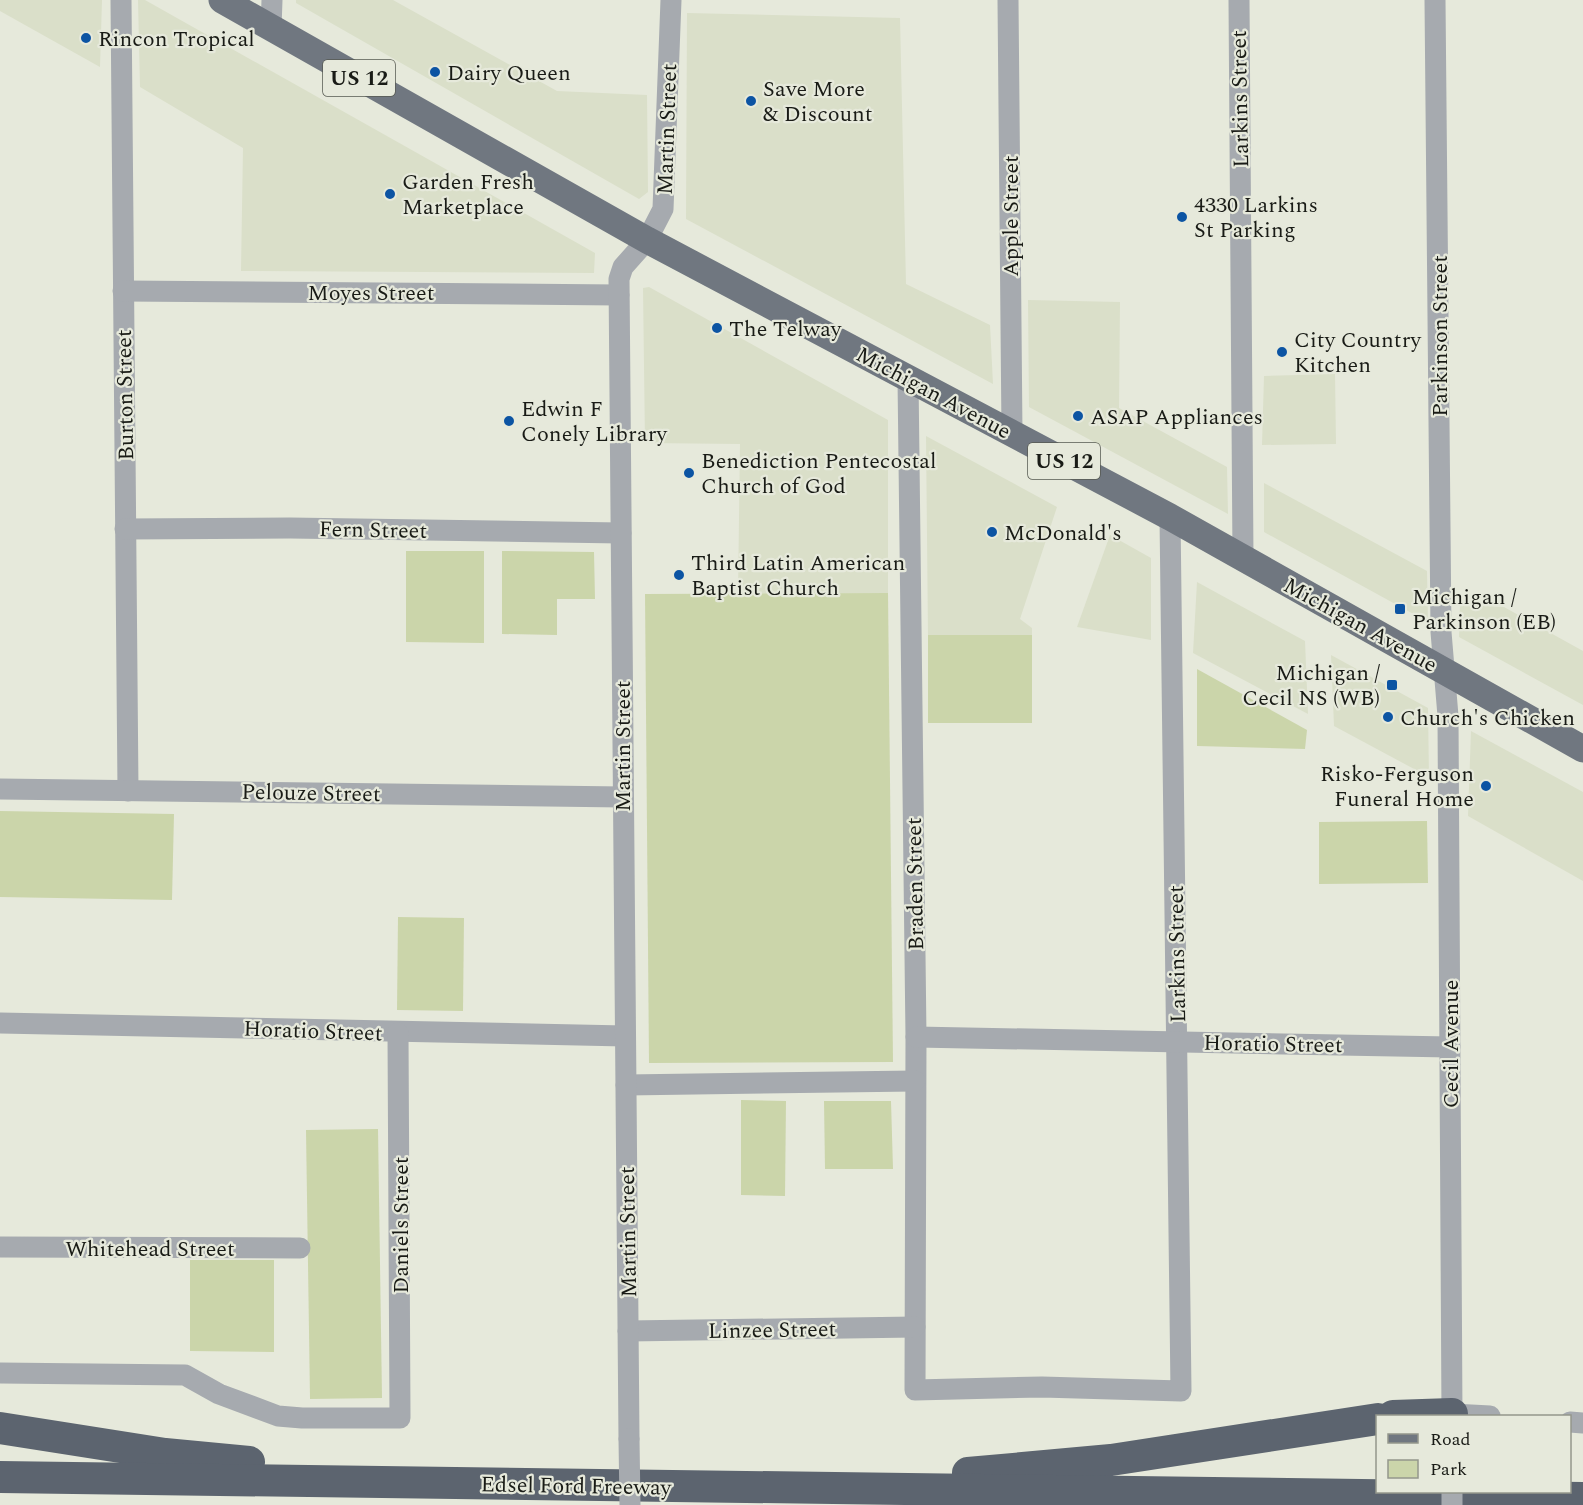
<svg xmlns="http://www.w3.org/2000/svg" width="1583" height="1505" font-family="Spectral,serif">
<rect width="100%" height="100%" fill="#e6e9db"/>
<g fill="#dadfc9">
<polygon points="0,0 102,0 100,67 0,11"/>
<polygon points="138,0 145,0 595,253 594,273 241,271 243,148 140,87"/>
<polygon points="296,0 393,0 557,91 647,95 648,192 639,199 296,3"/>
<polygon points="687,13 900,18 906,284 990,325 993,384 686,219"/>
<polygon points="649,287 888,420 888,593 738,594 740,444 645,443 643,288"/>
<polygon points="1028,300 1120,302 1119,408 1227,467 1228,514 1029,407"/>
<polygon points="1335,374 1336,444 1262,445 1264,376"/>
<polygon points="926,436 1057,507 1020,619 1032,628 1032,635 928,635"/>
<polygon points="1264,483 1427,571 1428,622 1264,532"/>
<polygon points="1110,535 1151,558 1151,640 1077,627"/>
<polygon points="1197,582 1305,641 1308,714 1193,653"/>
<polygon points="1460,605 1504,607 1583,651 1583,705 1459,637"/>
<polygon points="1331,655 1428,708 1429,777 1334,726"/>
<polygon points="1471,731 1583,792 1583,881 1468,816"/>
</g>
<g fill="#cbd5aa">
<polygon points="406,551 484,551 484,643 406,642"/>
<polygon points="502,551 594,552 595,599 557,599 557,635 502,634"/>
<polygon points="888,593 893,1062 649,1063 645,594"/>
<rect x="928" y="635" width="104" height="88"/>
<polygon points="1197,669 1307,730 1305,749 1197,746"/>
<polygon points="0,811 174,814 172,900 0,897"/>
<polygon points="1427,821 1428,883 1319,884 1319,822"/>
<polygon points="398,917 464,918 463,1011 397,1010"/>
<polygon points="741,1100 786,1101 785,1196 741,1195"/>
<polygon points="824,1101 891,1101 893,1169 825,1169"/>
<polygon points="378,1129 382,1398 310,1399 306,1130"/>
<polygon points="190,1260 274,1260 274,1352 190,1351"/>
</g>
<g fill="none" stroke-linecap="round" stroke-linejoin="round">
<g stroke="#a6aaaf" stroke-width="21">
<polyline points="121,0 128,791"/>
<polyline points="1008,0 1012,433"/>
<polyline points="1239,0 1243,558"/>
<polyline points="1435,0 1441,632 1448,716 1452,1416"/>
<polyline points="271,28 272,0"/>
<polyline points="123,291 619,295"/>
<polyline points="908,378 916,1037 915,1390 1042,1387 1181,1391 1170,517"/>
<polyline points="125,529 290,528 621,533"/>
<polyline points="0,789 623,797"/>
<polyline points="0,1023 625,1036"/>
<polyline points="916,1037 1450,1047"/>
<polyline points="626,1085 915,1081"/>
<polyline points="0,1247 300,1248"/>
<polyline points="628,1331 915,1327"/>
<polyline points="0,1373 185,1375 219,1394 278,1416 302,1418 400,1418 398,1033"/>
<polyline points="1452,1414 1490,1416"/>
<polyline points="1570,1422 1583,1423"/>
<polyline points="629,1439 619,279 623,267 647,240 663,209 671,0"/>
</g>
<polyline stroke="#707780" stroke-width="27" points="222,0 647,240 1170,517 1583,749"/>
<g stroke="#5c646f" stroke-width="32">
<polyline points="1393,1416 1452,1414"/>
<polyline points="0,1428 165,1454 249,1462"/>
<polyline points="968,1473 1111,1460 1378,1419"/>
<polyline points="0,1477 1583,1498"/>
</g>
<g stroke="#a6aaaf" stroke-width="21">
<polyline points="629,1439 630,1505"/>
<polyline points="1452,1505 1452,1492"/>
</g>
</g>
<g fill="#0c54a3" stroke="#e6e9db" stroke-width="2">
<circle cx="86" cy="38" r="6"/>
<circle cx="435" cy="72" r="6"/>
<circle cx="751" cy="101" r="6"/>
<circle cx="390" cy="194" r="6"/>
<circle cx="1182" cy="217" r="6"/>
<circle cx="717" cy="328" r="6"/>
<circle cx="1282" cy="352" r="6"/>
<circle cx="1078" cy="416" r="6"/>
<circle cx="509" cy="421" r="6"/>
<circle cx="689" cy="473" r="6"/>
<circle cx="992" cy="532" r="6"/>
<circle cx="679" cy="575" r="6"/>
<rect x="1394" y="603" width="12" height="12" rx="3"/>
<rect x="1386" y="679" width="12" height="12" rx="3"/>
<circle cx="1388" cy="717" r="6"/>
<circle cx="1486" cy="786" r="6"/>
</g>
<g text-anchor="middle" stroke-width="4.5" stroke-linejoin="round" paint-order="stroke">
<g fill="#e6e9db" stroke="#565951" stroke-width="1.5">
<rect x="323" y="60" width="72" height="36" rx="4.5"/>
<rect x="1028" y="443" width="72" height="36" rx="4.5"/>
</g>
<g font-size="21" font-weight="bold" fill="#191b16">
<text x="359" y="85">US 12</text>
<text x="1064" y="468">US 12</text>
</g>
<g font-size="22" fill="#191b16" stroke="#e6e9db" text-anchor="start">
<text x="98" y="46">Rincon Tropical</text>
<text x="447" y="80">Dairy Queen</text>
<text x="763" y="96">Save More<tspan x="763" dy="25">&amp; Discount</tspan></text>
<text x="402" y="189">Garden Fresh<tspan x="402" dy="25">Marketplace</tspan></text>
<text x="1194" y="212">4330 Larkins<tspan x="1194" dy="25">St Parking</tspan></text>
<text x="729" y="336">The Telway</text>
<text x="1294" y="347">City Country<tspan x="1294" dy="25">Kitchen</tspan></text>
<text x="521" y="416">Edwin F<tspan x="521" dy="25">Conely Library</tspan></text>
<text x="1090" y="424">ASAP Appliances</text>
<text x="701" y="468">Benediction Pentecostal<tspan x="701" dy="25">Church of God</tspan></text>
<text x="1004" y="540">McDonald's</text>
<text x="691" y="570">Third Latin American<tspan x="691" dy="25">Baptist Church</tspan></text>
<text x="1412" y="604">Michigan /<tspan x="1412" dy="25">Parkinson (EB)</tspan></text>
<text x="1380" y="680" text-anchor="end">Michigan /<tspan x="1380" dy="25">Cecil NS (WB)</tspan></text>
<text x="1400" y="725">Church's Chicken</text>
<text x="1474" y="781" text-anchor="end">Risko-Ferguson<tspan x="1474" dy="25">Funeral Home</tspan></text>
</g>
<g font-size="22" fill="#191b16" stroke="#e6e9db">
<text transform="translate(1239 99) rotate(-91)" y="8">Larkins Street</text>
<text transform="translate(666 129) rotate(-88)" y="8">Martin Street</text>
<text transform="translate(1010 216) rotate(-90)" y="8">Apple Street</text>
<text x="371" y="300">Moyes Street</text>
<text transform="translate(1439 336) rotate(-90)" y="8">Parkinson Street</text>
<text transform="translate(934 392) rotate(28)" y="8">Michigan Avenue</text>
<text transform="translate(124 395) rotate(-91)" y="8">Burton Street</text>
<text transform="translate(373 529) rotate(1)" y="8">Fern Street</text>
<text transform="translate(1361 624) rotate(29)" y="8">Michigan Avenue</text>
<text transform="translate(622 746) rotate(-90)" y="8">Martin Street</text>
<text transform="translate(311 792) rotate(1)" y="8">Pelouze Street</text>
<text transform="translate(914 884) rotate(-91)" y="8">Braden Street</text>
<text transform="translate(1176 954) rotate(-91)" y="8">Larkins Street</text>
<text transform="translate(313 1030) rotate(2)" y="8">Horatio Street</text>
<text transform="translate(1273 1043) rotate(1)" y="8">Horatio Street</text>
<text transform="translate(1450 1044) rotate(-90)" y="8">Cecil Avenue</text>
<text transform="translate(400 1225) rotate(-90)" y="8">Daniels Street</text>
<text transform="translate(627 1232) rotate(-91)" y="8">Martin Street</text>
<text x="150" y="1256">Whitehead Street</text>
<text transform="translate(772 1329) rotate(-1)" y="8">Linzee Street</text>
<text transform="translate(576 1485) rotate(1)" y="8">Edsel Ford Freeway</text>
</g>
</g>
<rect x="1376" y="1415" width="195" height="78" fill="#e6e9db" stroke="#94978c" stroke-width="1.5"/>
<rect x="1388" y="1434" width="30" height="9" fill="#707780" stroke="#94978c" stroke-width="1.5"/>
<text x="1430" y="1445" font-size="18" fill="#191b16">Road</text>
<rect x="1388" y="1460" width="30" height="18" fill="#cbd5aa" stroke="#94978c" stroke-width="1.5"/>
<text x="1430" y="1475" font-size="18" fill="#191b16">Park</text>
</svg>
